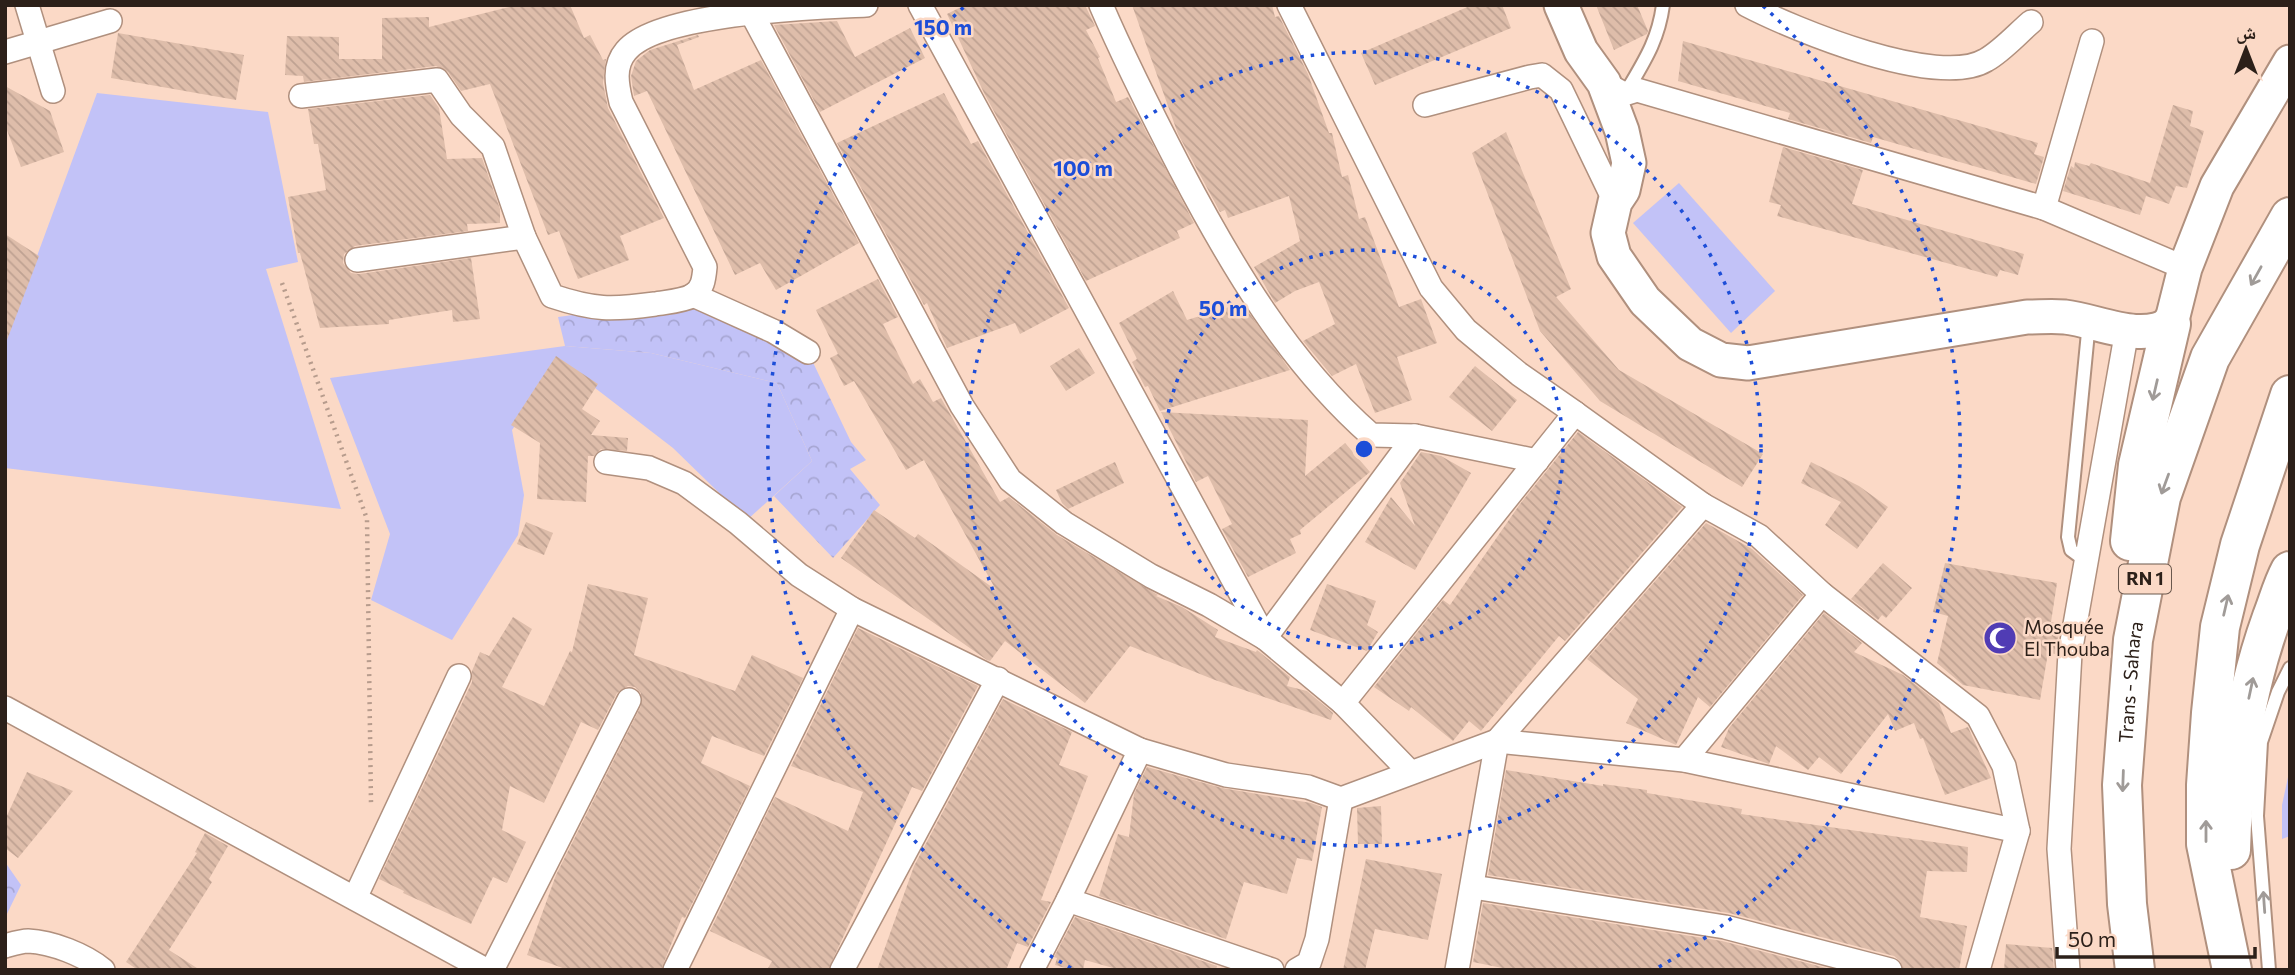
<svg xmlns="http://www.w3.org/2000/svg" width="2295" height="975" font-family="Commissioner,'Noto Naskh Arabic',sans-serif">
<defs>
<pattern id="forest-crowns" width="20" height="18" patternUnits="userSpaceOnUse" patternTransform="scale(1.75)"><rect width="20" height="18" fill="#c2c2f7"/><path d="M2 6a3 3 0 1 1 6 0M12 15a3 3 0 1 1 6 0" fill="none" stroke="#a7a6d3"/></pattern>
<pattern id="building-back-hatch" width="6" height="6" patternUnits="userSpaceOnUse" patternTransform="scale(1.75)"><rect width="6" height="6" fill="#debdaa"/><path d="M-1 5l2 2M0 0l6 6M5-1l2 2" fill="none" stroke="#bfa292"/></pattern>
</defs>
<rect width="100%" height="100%" fill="#fbd9c6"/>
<g fill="#c2c2f7">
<polygon points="97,93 268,112 298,262 266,269 341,509 5,468 5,343"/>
<polygon points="1679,183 1775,291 1731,333 1633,223"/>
<polygon points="565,346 651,353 777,383 812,461 747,520 673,448 560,361 512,430 524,495 518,535 452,640 371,600 390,534 330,378"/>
<polygon points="2290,768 2290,836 2282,839 2282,805"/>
</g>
<g fill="url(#forest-crowns)">
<polygon points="693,295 808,352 851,442 866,460 850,469 880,505 833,558 774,496 812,461 777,383 651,353 565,346 558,317 670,302"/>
<polygon points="5,862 21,885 5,918"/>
</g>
<g fill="url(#building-back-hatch)">
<polygon points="517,5 570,5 584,38 590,35 603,60 606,59 603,83 608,108 664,218 620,236 629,260 578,279 559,231 548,235 490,84 461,91 448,72 436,66 304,82 303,76 285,75 287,36 339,37 339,59 382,59 382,18 429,17 429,27"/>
<polygon points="965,5 1085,5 1095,26 1086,30 1100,57 1098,58 1116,102 1128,97 1194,223 1177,231 1180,238 1086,281 984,93 947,14"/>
<polygon points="1132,5 1272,5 1275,17 1279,16 1308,74 1329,133 1332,133 1342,177 1348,175 1359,219 1365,217 1399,307 1421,299 1437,343 1397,357 1412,400 1375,413 1356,364 1332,376 1303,341 1335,324 1319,282 1295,291 1275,303 1254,267 1300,241 1289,196 1228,218 1225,210 1220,212 1178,134"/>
<polygon points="1472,5 1502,5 1511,28 1375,85 1361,53"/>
<polygon points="1596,5 1637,5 1648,31 1647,34 1614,50"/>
<polygon points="837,21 855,57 910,28 925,58 820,112 774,25"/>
<polygon points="118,33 244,55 236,100 111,78"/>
<polygon points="698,35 699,37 677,45 694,90 761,60 859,243 776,290 760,263 735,275 647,91 634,96 631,76 636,61 650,50"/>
<polygon points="1683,41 2038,143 2034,154 2044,157 2036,184 1873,137 1871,143 1788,119 1790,113 1678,81"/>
<polygon points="5,86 50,111 64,152 21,167 5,125"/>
<polygon points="944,93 971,144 978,141 1069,308 1020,334 1015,323 947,348 927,303 924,305 837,143"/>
<polygon points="430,95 439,108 447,159 482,158 500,209 500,223 467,224 468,231 355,246 344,254 343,263 351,273 359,274 471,258 480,319 453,322 452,310 389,320 389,324 320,328 300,253 298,253 288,197 326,190 318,144 314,144 308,109"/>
<polygon points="2173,105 2193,111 2190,126 2204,131 2187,188 2176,186 2169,204 2146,196 2140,215 2063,191 2071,166 2074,168 2075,162 2089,166 2091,163 2150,183"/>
<polygon points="1506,132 1571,289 1556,297 1619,370 1763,454 1742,487 1600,401 1540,331 1472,153"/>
<polygon points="1783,147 1863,170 1852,204 2024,254 2018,275 2000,270 1997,277 1777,216 1781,205 1769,202"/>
<polygon points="5,234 39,256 7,340 5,339"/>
<polygon points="878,279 898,317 883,324 913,384 920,379 933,402 941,398 1000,502 1009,497 1057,535 1158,595 1156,596 1182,607 1218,630 1215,637 1256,652 1257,650 1290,677 1287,686 1307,691 1333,713 1331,720 1215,680 1130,646 1085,703 1005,641 990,661 987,660 841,558 874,510 915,538 918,534 996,590 924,460 906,470 854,381 844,386 830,358 838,354 816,310"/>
<polygon points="1173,291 1187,320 1242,303 1290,370 1160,411 1148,386 1145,387 1132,362 1137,359 1119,323"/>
<polygon points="1079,348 1095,373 1066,391 1050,366"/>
<polygon points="556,356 598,384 582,409 600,421 591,435 628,438 627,451 601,449 594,456 588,456 586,502 537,499 540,443 511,425"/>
<polygon points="1475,366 1517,400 1492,431 1449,397"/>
<polygon points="1161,412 1308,420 1305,476 1345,443 1370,472 1300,530 1301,534 1290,539 1296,553 1248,577 1222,529 1232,524 1208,476 1196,482"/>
<polygon points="1578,432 1682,507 1565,641 1559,636 1481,731 1469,721 1453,741 1411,707 1409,711 1374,687 1443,600 1450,605 1520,504"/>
<polygon points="1421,452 1441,456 1471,473 1415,570 1365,542 1391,497 1415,526 1400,483"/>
<polygon points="1115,462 1124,483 1068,509 1062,503 1056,490"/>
<polygon points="1811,462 1859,486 1888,507 1857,549 1825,525 1841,502 1801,483"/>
<polygon points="526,522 553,533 544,555 517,544"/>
<polygon points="1706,523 1752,549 1803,595 1710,707 1698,697 1676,745 1626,723 1638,699 1587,659"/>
<polygon points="1883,563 1912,588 1886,618 1882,615 1878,620 1851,599"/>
<polygon points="1945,563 2057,583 2051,622 2060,624 2056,654 2048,653 2040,700 1963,685 1937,663 1948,616 1933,612"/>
<polygon points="588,584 648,598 634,655 735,691 752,655 803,678 764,756 712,736 701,763 750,786 685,918 682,917 661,970 568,970 527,955 556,875 641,706 641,693 635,687 628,686 617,693 598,730 581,722 544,803 510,786 502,830 526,842 507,883 493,877 471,924 403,893 404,891 379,879 472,682 472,671 480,652 489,656 513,617 532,629 502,687 544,706 570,651 572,652"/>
<polygon points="1327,584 1376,601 1367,625 1378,632 1367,651 1310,630"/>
<polygon points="1824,613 1862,643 1854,652 1903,675 1939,703 1951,733 1968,727 1991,778 1945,795 1923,738 1920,739 1914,723 1895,731 1888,714 1841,774 1819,757 1808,770 1776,746 1769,764 1721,747 1729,728"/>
<polygon points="858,628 978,686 922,791 912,787 828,970 767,970 772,961 710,931 775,797 848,831 863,792 791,766"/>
<polygon points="1003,699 1072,732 1059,765 1088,776 1041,900 1051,902 1028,947 1017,943 1006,970 877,970 914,866"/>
<polygon points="1147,767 1222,788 1311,803 1322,807 1312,861 1297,858 1287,894 1244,882 1226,939 1099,896 1118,834 1129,837 1134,794"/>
<polygon points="1506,770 1603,786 1603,784 1647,790 1647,793 1742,809 1741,814 1968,847 1967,872 1927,871 1920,917 1967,926 1959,970 1904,970 1900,961 1894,956 1729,913 1488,875"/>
<polygon points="27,772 73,791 18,858 5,848 5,820"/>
<polygon points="1381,806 1382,844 1358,844 1357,808"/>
<polygon points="205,833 228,846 209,879 212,882 169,950 200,970 138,970 126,962 197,853 195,852"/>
<polygon points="1366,859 1442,874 1428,940 1375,929 1365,970 1343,970"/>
<polygon points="1483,903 1722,941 1834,970 1512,970 1473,962"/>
<polygon points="1075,917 1217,966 1216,970 1120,970 1085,960 1083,970 1072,970 1055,965 1057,958 1054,957"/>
<polygon points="2006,944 2052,948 2054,970 2004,970"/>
</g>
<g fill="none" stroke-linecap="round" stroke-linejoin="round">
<defs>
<g id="lane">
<path d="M1625,94C1643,63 1658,42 1663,5"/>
<polyline points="2086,561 2071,550 2068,537 2089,322"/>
<polyline points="2269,970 2257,816 2261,742 2278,692 2290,668"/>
</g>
<g id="street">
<polyline points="27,5 53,91"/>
<polyline points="920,5 1265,638 1415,436"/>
<path d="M1101,5C1125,61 1152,114 1180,168C1231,265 1288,362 1371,435L1415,436L1537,461"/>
<polyline points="1289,5 1431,288 1466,330 1519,374 1575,413"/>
<path d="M1747,5C1795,30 1938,89 1986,60C2002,51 2017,34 2031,22"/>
<polyline points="751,12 962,406 1010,480 1064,523 1151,576 1209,605 1265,638 1343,703"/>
<polyline points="5,52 110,21"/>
<polyline points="1604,83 1624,94 1637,90 2044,208 2185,268"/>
<path d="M301,96L437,80L461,115L493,147L524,237L552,296C594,310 611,310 655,304C666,302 682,301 692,296C703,290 704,278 705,267L621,102C617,85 613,66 626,51C658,12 814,8 866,5"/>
<polyline points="1425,105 1530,77 1542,75 1561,90 1615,202"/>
<polyline points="2044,208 2092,41"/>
<polyline points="357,260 524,237"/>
<polyline points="693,295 773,331 808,352"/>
<polyline points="606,462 649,468 684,483 738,523 799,575 852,609 1140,750 1226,775 1308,787 1341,799 1497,741 1684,760 2018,831 1978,970"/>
<polyline points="5,708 486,970"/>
<polyline points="1684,760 1822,594"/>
<polyline points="1410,772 1343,703 1575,413 1703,505 1759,536 1822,594 1978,716 2004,766 2018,831"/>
<polyline points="1473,887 1725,927 1890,970"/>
<polyline points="355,898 459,676"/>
<polyline points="1068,900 1272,970"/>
<path d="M5,946C12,944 21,941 28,941C52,942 85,955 103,970"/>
<polyline points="492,970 629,700"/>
<polyline points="675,970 852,609"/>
<polyline points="842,970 998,679"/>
<polyline points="1032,970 1068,900 1140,750"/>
<polyline points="1297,970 1309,963 1317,939 1341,799"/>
<polyline points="1457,970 1497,741 1703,505"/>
<polyline points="2068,970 2059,849 2070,653 2127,330"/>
</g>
<path id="secondary" d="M1561,5L1581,51L1604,83L1622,131L1629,163L1623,190L1615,202L1608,233L1614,256L1645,301L1690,344L1721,360L1748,363L2027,317C2039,317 2052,316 2065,317C2099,321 2139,343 2171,324L2185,268L2217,186L2290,62"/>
<g id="highway">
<polyline points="2130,541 2138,465 2171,324"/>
<path d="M2231,850C2233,770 2245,692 2272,617C2278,602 2282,586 2290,571"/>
<path id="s1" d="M2135,970L2127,904L2122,785L2133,640L2161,497L2210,358L2290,217"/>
<polyline points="2232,970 2206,844 2206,785 2211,713 2220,627 2240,545 2290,395"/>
</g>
</defs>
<use href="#lane" stroke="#b0907e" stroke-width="16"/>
<use href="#street" stroke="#b0907e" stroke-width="26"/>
<use href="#secondary" stroke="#b0907e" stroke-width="37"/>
<use href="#highway" stroke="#b0907e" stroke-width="42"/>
<polyline stroke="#b79c8d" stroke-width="4.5" stroke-dasharray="2 5" stroke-linecap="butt" points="282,283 367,519 371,803"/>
<use href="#lane" stroke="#fff" stroke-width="12"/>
<use href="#street" stroke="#fff" stroke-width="23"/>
<use href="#secondary" stroke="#fff" stroke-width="33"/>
<use href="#highway" stroke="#fff" stroke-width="38"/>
</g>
<defs><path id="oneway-shaft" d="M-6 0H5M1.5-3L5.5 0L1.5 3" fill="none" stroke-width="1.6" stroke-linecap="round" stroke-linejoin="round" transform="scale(1.75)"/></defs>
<g stroke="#a09b98">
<use href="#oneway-shaft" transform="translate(2256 276) rotate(119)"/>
<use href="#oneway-shaft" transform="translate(2155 390) rotate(103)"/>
<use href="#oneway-shaft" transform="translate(2165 484) rotate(110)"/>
<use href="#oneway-shaft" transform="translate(2226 605) rotate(-77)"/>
<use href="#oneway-shaft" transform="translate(2251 688) rotate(-78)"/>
<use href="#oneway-shaft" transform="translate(2123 781) rotate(92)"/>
<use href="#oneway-shaft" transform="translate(2206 831) rotate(-90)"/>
<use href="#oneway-shaft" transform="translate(2264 902) rotate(-94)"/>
</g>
<g fill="none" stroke="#1d4ed8" stroke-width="3.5" stroke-dasharray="3.5 7">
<circle cx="1364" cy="449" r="199"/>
<circle cx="1364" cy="449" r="397"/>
<path d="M1071 968A596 596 0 0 1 965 6M1763 6A596 596 0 0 1 1657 968"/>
</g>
<defs>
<symbol id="mosque-disc" viewBox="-11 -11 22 22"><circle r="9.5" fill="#503cb4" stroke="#fbd9c6"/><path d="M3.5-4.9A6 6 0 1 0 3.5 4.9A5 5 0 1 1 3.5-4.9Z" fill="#fff"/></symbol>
</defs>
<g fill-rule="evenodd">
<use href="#mosque-disc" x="1981" y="619" width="38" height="38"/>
</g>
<g text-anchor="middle" stroke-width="5" stroke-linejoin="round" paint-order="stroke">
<rect fill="#fbd9c6" stroke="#6a584d" stroke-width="2" x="2119" y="564.5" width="52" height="29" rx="5"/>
<g font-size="18" font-weight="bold" fill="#2c2019">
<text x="2145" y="585">RN 1</text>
</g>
<g font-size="19" fill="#2c2019" stroke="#fbd9c6" text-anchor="start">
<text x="2024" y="634">Mosquée<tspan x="2024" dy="22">El Thouba</tspan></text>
</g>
<g font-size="19" fill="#2c2019" stroke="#fbd9c6">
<text dy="7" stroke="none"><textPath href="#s1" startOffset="289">Trans - Sahara</textPath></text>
</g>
</g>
<circle cx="1364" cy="449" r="10" fill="#1d4ed8" stroke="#fbd9c6" stroke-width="3.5"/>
<g font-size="21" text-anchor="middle" font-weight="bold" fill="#1d4ed8" stroke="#fbd9c6" stroke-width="5" stroke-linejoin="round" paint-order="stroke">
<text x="943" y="35">150 m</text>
<text x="1083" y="176">100 m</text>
<text x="1223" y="316">50 m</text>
</g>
<rect width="2295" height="975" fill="none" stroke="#2c2019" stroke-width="14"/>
<g transform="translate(2246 49)" stroke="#fbd9c6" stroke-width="5" paint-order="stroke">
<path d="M0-5L12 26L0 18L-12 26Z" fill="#2c2019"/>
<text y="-10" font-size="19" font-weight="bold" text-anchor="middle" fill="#2c2019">ش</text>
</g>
<path d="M2057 947v10h198v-10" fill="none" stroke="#2c2019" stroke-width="3.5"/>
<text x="2068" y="947" font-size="21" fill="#2c2019" stroke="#fbd9c6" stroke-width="5" paint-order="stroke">50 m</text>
</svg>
